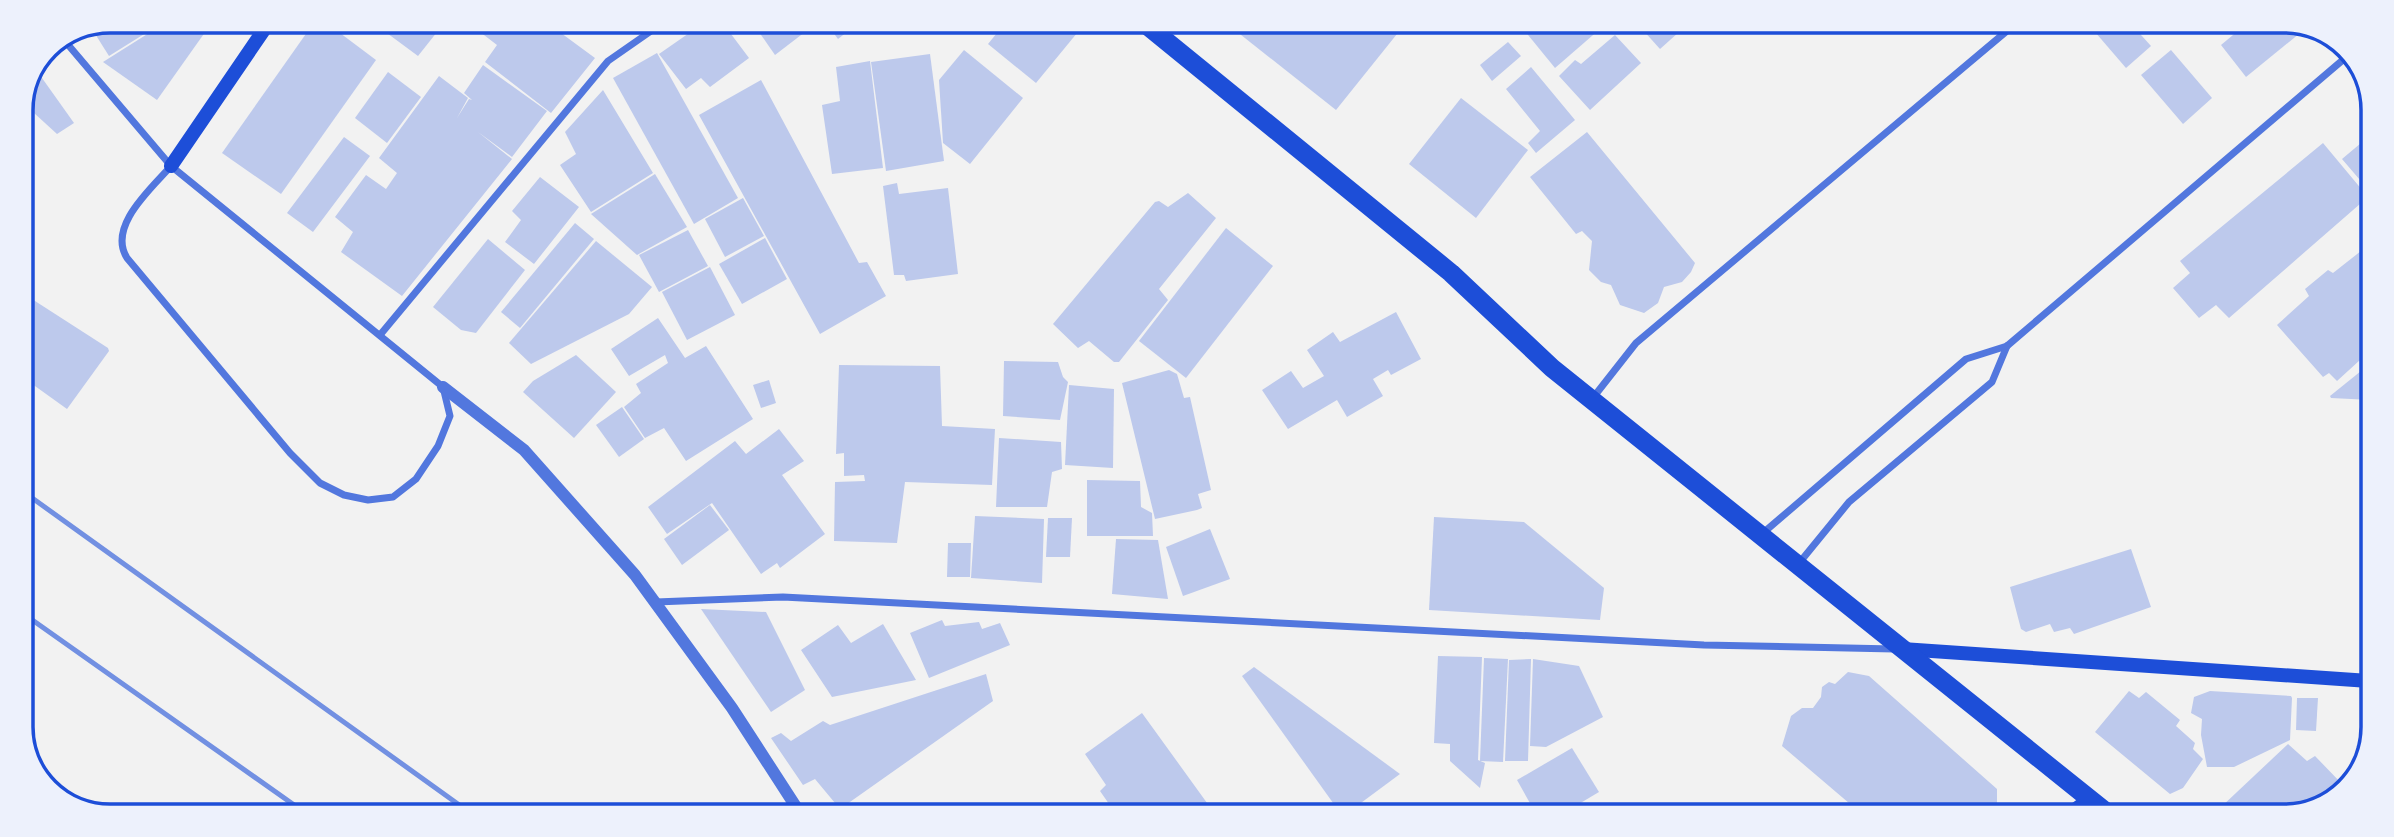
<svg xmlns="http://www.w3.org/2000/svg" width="2394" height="837" font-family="Signika,sans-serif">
<rect width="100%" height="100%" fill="#f2f2f2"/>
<g fill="#bdc9ec">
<polygon points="110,21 165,21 109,56 92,29"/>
<polygon points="168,21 213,21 157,100 103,62"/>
<polygon points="315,21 324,21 376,60 281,194 222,153"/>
<polygon points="372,22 445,22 418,56"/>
<polygon points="467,22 546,22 595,58 551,113 485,62 497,45"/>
<polygon points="705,22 725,26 749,58 710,87 701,78 686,89 659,54"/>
<polygon points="752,22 818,22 775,55"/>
<polygon points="826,23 856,23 857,24 838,39"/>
<polygon points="1005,23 1078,23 1082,27 1036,83 988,44"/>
<polygon points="1226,23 1405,24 1336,110"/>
<polygon points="1519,24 1596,24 1600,29 1555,68"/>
<polygon points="1646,24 1688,24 1660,49 1642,29"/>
<polygon points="1831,25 1847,25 1838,33"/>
<polygon points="1875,25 1890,25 1881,32"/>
<polygon points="2089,25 2132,25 2151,46 2126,68"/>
<polygon points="2245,25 2302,26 2305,29 2246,77 2221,45"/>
<polygon points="1615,35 1641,63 1590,110 1559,76 1575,60 1581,64"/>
<polygon points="1508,42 1521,56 1492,81 1480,65"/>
<polygon points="964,50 1023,98 970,164 943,143 939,80"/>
<polygon points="2171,50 2212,98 2183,124 2141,75"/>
<polygon points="657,53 738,198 694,224 613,78"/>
<polygon points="930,54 944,161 886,171 871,62"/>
<polygon points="870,61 883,168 832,174 822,105 840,101 836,67"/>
<polygon points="483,65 547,111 512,157 478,132 512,159 402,296 341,252 353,232 335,217 366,175 386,189 397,173 379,158 439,76 468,98 457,118 469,99 472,100 464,93"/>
<polygon points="1531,67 1575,120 1536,153 1528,143 1540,131 1506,89"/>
<polygon points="37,71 74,123 57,134 22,102"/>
<polygon points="388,72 421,97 387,143 355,118"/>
<polygon points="761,80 859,263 867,262 886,296 820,334 699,115"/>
<polygon points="603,90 653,173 591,212 560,165 576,154 565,132"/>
<polygon points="1461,98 1528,150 1476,218 1409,164"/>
<polygon points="1587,132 1695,263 1691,272 1682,282 1664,287 1658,303 1644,313 1620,305 1611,285 1601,282 1589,270 1592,241 1582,231 1576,234 1530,177"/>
<polygon points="2373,133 2372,145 2372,194 2342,159"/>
<polygon points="344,137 370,156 313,232 287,213"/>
<polygon points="2323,143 2368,197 2229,318 2216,305 2199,318 2173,288 2190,273 2180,261"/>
<polygon points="655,174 687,227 637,255 591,214"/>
<polygon points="540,177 579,207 534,264 505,242 521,220 512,211"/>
<polygon points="897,183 899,194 948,188 958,274 906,281 904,275 894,275 883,186"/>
<polygon points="1188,193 1216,218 1159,289 1168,300 1119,362 1114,362 1089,341 1078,348 1053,324 1155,202 1159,201 1168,207"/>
<polygon points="743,198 764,236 725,257 705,219"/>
<polygon points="21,212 29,218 21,228"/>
<polygon points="575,223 594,239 520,328 501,312"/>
<polygon points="1226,228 1273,266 1186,378 1139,341"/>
<polygon points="688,230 708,266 659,292 639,255"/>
<polygon points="765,238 787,279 742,304 719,264"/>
<polygon points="488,239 525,270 476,333 461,330 433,307"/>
<polygon points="596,241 652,287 629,314 531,364 509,343"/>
<polygon points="2361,251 2372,263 2371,350 2337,381 2329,373 2323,377 2277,325 2309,296 2305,289 2328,270 2333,273"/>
<polygon points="710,267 735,315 687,340 662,292"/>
<polygon points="21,292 108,348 109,351 67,409 21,376"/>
<polygon points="1396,312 1421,359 1391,375 1388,370 1373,379 1383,396 1347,417 1337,400 1288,429 1262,390 1291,371 1303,388 1324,376 1307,350 1333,332 1340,342"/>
<polygon points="658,318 685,358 706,346 753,419 686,461 664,428 645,438 624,407 641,393 636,384 668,363 665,355 629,376 611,349"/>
<polygon points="576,355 616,392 574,438 523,392 533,381"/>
<polygon points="1004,361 1058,362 1063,377 1068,382 1060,420 1003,416"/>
<polygon points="2371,363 2371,400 2331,398 2330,396"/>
<polygon points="839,365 940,366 942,426 995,429 992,485 905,482 897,543 834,541 835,482 865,481 864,475 844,476 844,453 836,454"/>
<polygon points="1169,370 1177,374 1184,398 1190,397 1211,490 1198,494 1202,508 1197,510 1155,519 1122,383"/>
<polygon points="769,380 776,403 761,408 753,385"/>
<polygon points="1069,385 1114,389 1113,468 1065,465"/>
<polygon points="622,407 644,439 619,457 596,425"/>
<polygon points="779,429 804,461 782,475 825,534 780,568 777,563 761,574 712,503 667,534 648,507 735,441 746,454"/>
<polygon points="999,438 1061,442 1062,469 1052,472 1047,507 996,507"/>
<polygon points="1087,480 1140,481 1141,507 1152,513 1153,536 1087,536"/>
<polygon points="710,505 729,530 682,565 664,539"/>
<polygon points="975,516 1044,519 1042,583 971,578"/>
<polygon points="1434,517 1524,522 1604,588 1600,620 1429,610"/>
<polygon points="1048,518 1072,518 1070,557 1046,557"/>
<polygon points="1210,529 1230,579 1183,596 1166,547"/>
<polygon points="1116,539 1158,540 1168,599 1112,594"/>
<polygon points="948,543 971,543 970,577 947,577"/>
<polygon points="2131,549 2151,607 2074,634 2070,628 2054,632 2050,624 2026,632 2021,629 2010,587"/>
<polygon points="701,609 766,612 805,690 771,712"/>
<polygon points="942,620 945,626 979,622 982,629 1000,623 1010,645 929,678 910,633"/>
<polygon points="883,624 916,680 832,697 801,650 838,625 851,643"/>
<polygon points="1438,656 1482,657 1478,760 1485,763 1480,788 1450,761 1450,744 1434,743"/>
<polygon points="1484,658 1508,659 1503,762 1480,761"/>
<polygon points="1531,659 1528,761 1505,761 1509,660"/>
<polygon points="1533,659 1579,666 1603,717 1546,747 1530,746"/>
<polygon points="1254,667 1400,774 1346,814 1341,814 1242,676"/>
<polygon points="1848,672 1869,676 1997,789 1997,815 1863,815 1782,746 1791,716 1802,708 1813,708 1821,697 1822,687 1829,682 1835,684"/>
<polygon points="986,674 993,701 840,809 815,779 803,785 771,738 781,733 791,741 823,721 830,725"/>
<polygon points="2129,691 2139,698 2146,692 2180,720 2176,726 2195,743 2193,749 2203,759 2183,788 2170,794 2095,732"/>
<polygon points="2210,691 2291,696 2292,698 2290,740 2234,767 2207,767 2201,735 2202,719 2191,713 2194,697"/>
<polygon points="2297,698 2318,698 2316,731 2296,730"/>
<polygon points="1142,713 1215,814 1116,814 1100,791 1106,785 1085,754"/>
<polygon points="2362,741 2368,749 2368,755 2359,769 2353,762 2361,754 2356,746"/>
<polygon points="2288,744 2307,761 2315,756 2343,785 2326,802 2284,816 2227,816 2220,808"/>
<polygon points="1572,748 1599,792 1562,814 1536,814 1517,780"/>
</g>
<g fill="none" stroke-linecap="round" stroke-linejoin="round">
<g stroke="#5277de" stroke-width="7">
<path d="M64,40L171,166L443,387L450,416L438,446L416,479L393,497L368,500L344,495L320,483L290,453L127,258C107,226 152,188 171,166"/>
<polyline points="380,335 608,61 664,22"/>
<polyline points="1592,399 1636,343 2014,25"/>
<polyline points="1763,533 1966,359 2007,346 2351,53"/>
<polyline points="1800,562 1849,502 1992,382 2007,346"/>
<polyline points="656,602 783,597 1704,645 1894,649"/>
<polyline points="66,800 72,800 88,811"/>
</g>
<polyline stroke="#5277de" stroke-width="12" points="443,387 524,450 635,575 732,708 800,813"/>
<g stroke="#1d4ed8" stroke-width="14">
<polyline points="171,166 270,21"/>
<polyline points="1902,649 2369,681"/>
<polyline points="2066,816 2090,799"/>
</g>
<polyline stroke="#1d4ed8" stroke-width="19" points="1144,23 1451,273 1552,368 2111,816"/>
<g stroke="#7290e2" stroke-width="5">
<polyline points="21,490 469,812"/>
<polyline points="21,612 304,812"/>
</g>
</g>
<path d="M0 0H2394V837H0ZM110 33H2284A77 77 0 0 1 2361 110V727A77 77 0 0 1 2284 804H110A77 77 0 0 1 33 727V110A77 77 0 0 1 110 33Z" fill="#edf1fc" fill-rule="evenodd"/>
<path fill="none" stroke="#1d4ed8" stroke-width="3.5" d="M110 33H2284A77 77 0 0 1 2361 110V727A77 77 0 0 1 2284 804H110A77 77 0 0 1 33 727V110A77 77 0 0 1 110 33Z"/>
</svg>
